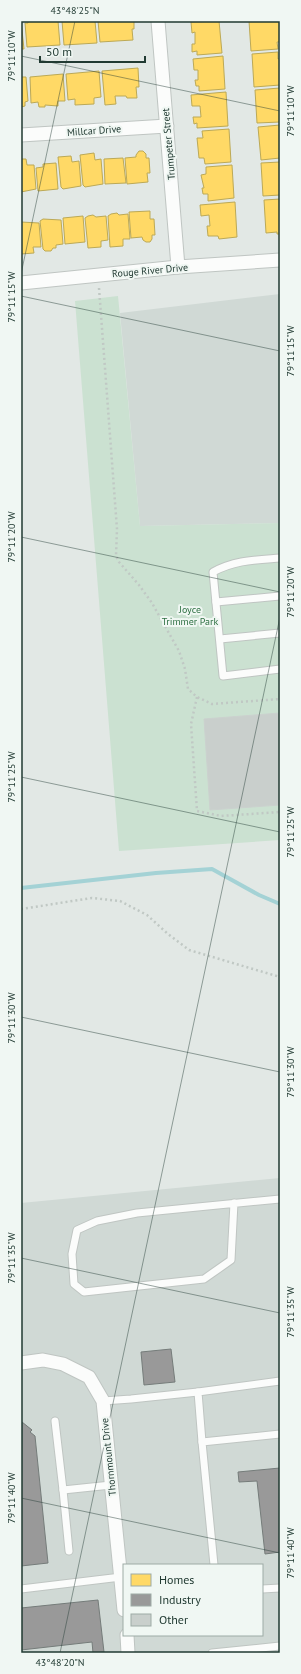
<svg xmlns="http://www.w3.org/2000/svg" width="301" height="1674" font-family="'PT Sans',sans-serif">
<rect width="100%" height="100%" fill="#e2e8e5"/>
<g fill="#d0d9d5" fill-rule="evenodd">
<polygon points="280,294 280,523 140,526 120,313"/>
<path d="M280,1178V1653H21V1203ZM124,1565H262V1635H124Z"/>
</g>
<polygon fill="#cbe1d1" points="118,296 140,526 280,523 280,840 119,851 75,301"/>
<g fill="#ffd966" stroke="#bca956">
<polygon points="21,21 24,49 21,49"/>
<polygon points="28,21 58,21 60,45 27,47 25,23 28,23"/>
<polygon points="62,21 95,21 97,43 64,45"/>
<polygon points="98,21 134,21 134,29 132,29 133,40 100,42"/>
<polygon points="219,21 222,53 197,55 197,51 192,52 192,44 195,44 195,32 192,33 191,22"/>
<polygon points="249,21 280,21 280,42 277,42 278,49 251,51"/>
<polygon points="278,52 278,59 280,58 280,85 254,87 252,54"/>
<polygon points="223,56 225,89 199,91 199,86 196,86 195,80 198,80 198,70 194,70 193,59"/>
<polygon points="138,68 139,87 136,87 137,98 127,98 126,96 115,96 116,104 105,105 102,71"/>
<polygon points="99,71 101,97 94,98 94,104 75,105 75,99 68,100 66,74"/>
<polygon points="63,74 65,101 58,101 58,106 45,105 45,107 39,107 38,102 31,103 30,77"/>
<polygon points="21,77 26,77 28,101 25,102 25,106 21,107"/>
<polygon points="280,88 280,122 257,123 255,90"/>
<polygon points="226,92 228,126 197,128 197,123 194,124 193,117 201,117 200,106 192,106 191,95"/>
<polygon points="280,125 280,158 261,160 258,127"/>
<polygon points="229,129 231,162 205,164 204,158 199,158 197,138 203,138 202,131"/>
<polygon points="139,151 143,151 146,154 146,158 149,158 150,173 147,173 148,182 127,184 125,158 136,157 136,155"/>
<polygon points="94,153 95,160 101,159 103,184 85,187 83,185 80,155"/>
<polygon points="71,156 72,162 79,161 81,186 63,189 61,187 58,157"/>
<polygon points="123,158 126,183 105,184 104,159"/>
<polygon points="21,159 26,159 27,165 34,165 36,189 21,192"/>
<polygon points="280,162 280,195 263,196 261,163"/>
<polygon points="56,163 58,189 38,191 36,168 43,167 43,164"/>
<polygon points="232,165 234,198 208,201 208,194 203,194 202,188 204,188 201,175 206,174 206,167"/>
<polygon points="280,199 280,234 277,234 277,232 266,233 264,200"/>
<polygon points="235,202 237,237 219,239 218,236 208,236 207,226 210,226 209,215 201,216 200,205"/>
<polygon points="150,211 150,219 154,219 155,235 152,235 152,239 150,242 146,242 143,240 142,237 131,238 129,212"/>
<polygon points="117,213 119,215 128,214 130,239 123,239 123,246 110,247 108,216 111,214"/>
<polygon points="93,215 96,217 106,216 108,240 101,241 101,247 88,248 85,218 88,216"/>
<polygon points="83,216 85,242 65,244 63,218"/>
<polygon points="43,219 61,220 63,244 56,245 56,248 53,248 51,251 45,251 43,249 40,221"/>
<polygon points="21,222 39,223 41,247 33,247 34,253 21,254"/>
</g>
<g fill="#999" stroke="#757c7a">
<polygon points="171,1349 175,1382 144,1385 141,1352"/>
<polygon points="22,1422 32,1430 30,1432 35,1436 48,1563 21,1566"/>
<polygon points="280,1468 280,1552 265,1554 257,1481 239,1482 238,1472"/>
<polygon points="98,1600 104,1652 93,1653 92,1642 21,1650 21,1608"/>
</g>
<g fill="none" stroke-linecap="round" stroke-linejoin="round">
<polyline stroke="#a4d2d5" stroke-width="4" points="21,888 156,873 212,869 259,895 280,904"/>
</g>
<polygon fill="#c9cfcc" stroke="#cbd1ce" points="280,713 280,805 210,810 204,719"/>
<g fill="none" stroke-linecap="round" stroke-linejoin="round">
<defs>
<g id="service">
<path d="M280,558C255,560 235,560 213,572L223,676L280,669"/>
<polyline points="216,602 280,596"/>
<polyline points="220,639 280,633"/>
<polyline points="234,1203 231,1260 204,1279 84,1292 74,1284 72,1254 77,1230 97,1221 137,1213 280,1199"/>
<polyline points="103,1401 131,1399 198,1392"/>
<polyline points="55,1421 63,1490 111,1485"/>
<polyline points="202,1442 198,1392 280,1381"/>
<polyline points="63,1490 69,1551"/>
<polyline points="214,1565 202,1442 280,1434"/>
<polyline points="21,1589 121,1577"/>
<polyline points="262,1589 280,1588"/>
<polyline points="212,1653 280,1646"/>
</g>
<g id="minor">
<polyline points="158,21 178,267"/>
<polyline points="21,135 167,126"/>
<polyline points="21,283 178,267 280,260"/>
<polyline points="21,1363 43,1360 63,1364 89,1377 103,1401 124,1610"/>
<polyline points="127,1635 128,1653"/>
</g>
</defs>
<use href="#service" stroke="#bfc5c2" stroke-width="9"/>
<use href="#minor" stroke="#bfc5c2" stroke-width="15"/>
<g stroke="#c0c8c4" stroke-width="2.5" stroke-dasharray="2 3" stroke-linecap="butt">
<polyline points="99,288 117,529 116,556 119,562 139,585 152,603 179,651 185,669 188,689 197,697 212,704 280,699"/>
<polyline points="197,697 191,724 197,811 221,816 280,812"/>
<polyline points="21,909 92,898 120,901 147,915 168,934 189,950 280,977"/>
</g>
<use href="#service" stroke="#fbfcfb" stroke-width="7"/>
<use href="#minor" stroke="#fbfcfb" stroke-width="13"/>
</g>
<path fill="none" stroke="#213a32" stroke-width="1" stroke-opacity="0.45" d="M21,56L280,111M21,274L75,21M21,296L280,351M21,537L280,592M21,777L280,832M21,1017L280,1072M21,1258L280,1313M21,1498L280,1553M60,1653L280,617"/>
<g text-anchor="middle" stroke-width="4" stroke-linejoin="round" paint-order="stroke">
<g font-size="10" fill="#213a32" stroke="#f0f7f3">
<text transform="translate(94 130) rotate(-4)" y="4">Millcar Drive</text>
<text transform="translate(168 144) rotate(-95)" y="4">Trumpeter Street</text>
<text transform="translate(150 270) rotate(-5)" y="4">Rouge River Drive</text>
<text transform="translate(108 1457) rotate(-96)" y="4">Thornmount Drive</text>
</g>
<g font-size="10" fill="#2d6f42" stroke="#f0f7f3">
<text x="190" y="613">Joyce<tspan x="190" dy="12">Trimmer Park</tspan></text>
</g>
</g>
<rect width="301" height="1674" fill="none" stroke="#f0f7f3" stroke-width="44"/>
<rect x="123" y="1564" width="140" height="72" fill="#f0f7f3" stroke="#9daba6"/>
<rect x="131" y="1574" width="20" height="12" fill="#ffd966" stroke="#9daba6"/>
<text x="159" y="1584" font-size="12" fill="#213a32">Homes</text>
<rect x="131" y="1594" width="20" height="12" fill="#999999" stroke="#9daba6"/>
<text x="159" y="1604" font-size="12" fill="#213a32">Industry</text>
<rect x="131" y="1614" width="20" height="12" fill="#c9cfcc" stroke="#9daba6"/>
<text x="159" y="1624" font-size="12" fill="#213a32">Other</text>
<path d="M40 56v6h105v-6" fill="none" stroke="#213a32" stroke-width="2"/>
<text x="46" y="56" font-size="12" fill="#213a32" stroke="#f0f7f3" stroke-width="3" paint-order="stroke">50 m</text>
<rect x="22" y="22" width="257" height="1630" fill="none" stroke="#213a32" stroke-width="1.5"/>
<g font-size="10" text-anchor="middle" fill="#213a32">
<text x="75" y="14">43°48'25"N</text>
<text transform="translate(11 56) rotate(-90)" y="4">79°11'10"W</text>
<text transform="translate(290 111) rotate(-90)" y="4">79°11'10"W</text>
<text transform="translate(11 297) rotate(-90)" y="4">79°11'15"W</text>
<text transform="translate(290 351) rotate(-90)" y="4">79°11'15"W</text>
<text transform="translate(11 537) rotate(-90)" y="4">79°11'20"W</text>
<text transform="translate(290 592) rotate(-90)" y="4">79°11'20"W</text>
<text transform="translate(11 777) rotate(-90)" y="4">79°11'25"W</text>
<text transform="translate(290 832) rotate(-90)" y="4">79°11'25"W</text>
<text transform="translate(11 1018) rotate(-90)" y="4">79°11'30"W</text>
<text transform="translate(290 1072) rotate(-90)" y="4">79°11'30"W</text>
<text transform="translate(11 1258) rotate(-90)" y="4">79°11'35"W</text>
<text transform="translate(290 1312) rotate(-90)" y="4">79°11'35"W</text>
<text transform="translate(11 1498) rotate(-90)" y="4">79°11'40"W</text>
<text transform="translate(290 1553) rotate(-90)" y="4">79°11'40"W</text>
<text x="60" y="1666">43°48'20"N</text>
</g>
</svg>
